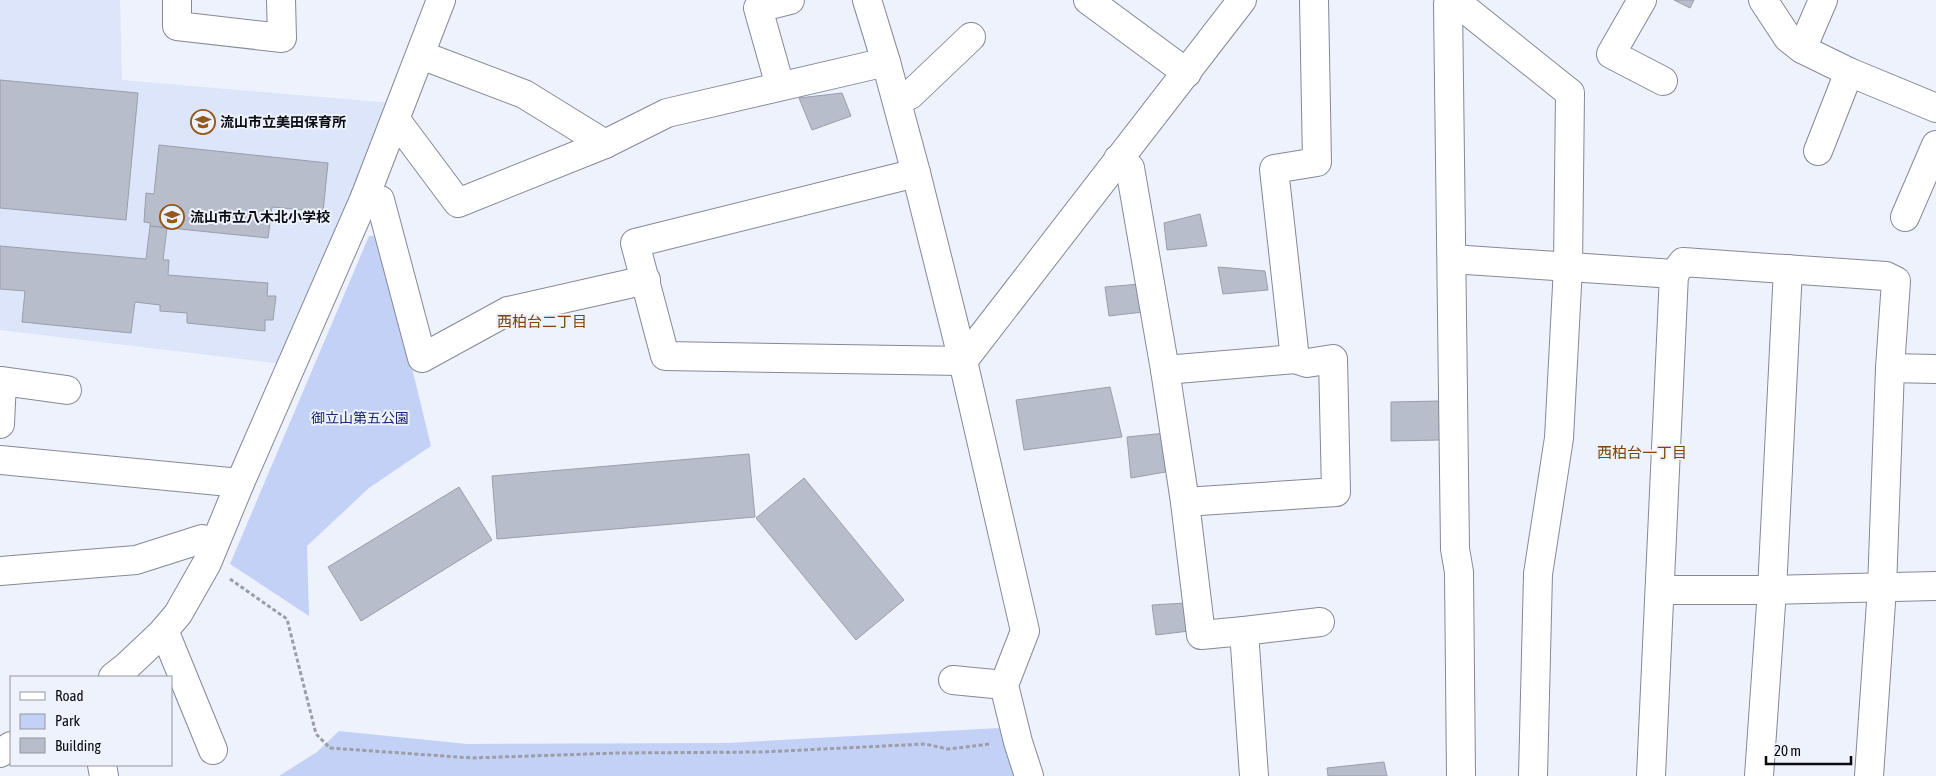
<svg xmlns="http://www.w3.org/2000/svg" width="1936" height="776" font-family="'Asap Condensed','Noto Sans JP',sans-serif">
<rect width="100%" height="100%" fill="#eef2fd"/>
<polygon fill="#dde5fa" points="0,0 120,0 122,80 392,103 282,364 0,330"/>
<g fill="#c4d1f7">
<polygon points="369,236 380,236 431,446 369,488 307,546 309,616 230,564"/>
<polygon points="999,728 1016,776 279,776 317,752 339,731 467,744 728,743"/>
</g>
<g fill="#b8bdcb" stroke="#999eab">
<polygon points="1674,0 1694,0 1690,8"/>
<polygon points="0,80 138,93 126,220 0,208"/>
<polygon points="842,93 851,116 812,130 799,98"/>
<polygon points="159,145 328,163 323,212 272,207 268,238 150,226 150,223 144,222 146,193 154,194"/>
<polygon points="1200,214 1207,246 1167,250 1164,223"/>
<polygon points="150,226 167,228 163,260 169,260 168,275 268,283 267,296 276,296 273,320 265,320 265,331 187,323 187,313 160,311 160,305 135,302 131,333 22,322 25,291 0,289 0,246 146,259"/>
<polygon points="1218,267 1265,271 1268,290 1223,294"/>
<polygon points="1140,284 1143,312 1109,316 1105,287"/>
<polygon points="1110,387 1122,437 1024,450 1016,400"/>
<polygon points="1441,401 1441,440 1391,441 1391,402"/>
<polygon points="1166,433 1171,471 1131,478 1127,437"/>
<polygon points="749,454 755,517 497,539 492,476"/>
<polygon points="804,478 904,600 856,640 756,518"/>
<polygon points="459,487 492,540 361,621 328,567"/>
<polygon points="1185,603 1189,631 1156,635 1152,605"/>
<polygon points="1384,762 1387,776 1328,776 1327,768"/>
</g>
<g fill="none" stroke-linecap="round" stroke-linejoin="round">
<defs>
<g id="minor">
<polyline points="177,0 177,26 282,38 281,0"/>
<polyline points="867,0 886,62 916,173 963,361 1025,631 1004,685 1018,742 1029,776"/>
<polyline points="1088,0 1187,73"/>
<polyline points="1642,0 1611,54 1663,81"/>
<polyline points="1763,0 1788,38 1802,49 1823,0"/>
<polyline points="1802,49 1849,72 1936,108"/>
<polyline points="421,55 524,94 605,144"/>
<polyline points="780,86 758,8 790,0"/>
<polyline points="897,101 910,95 971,37"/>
<polyline points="396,120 458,203 605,144 667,113 886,62"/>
<polyline points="1818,151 1849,72"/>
<polyline points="1118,159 1130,168 1165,370 1185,502 1201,635 1244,631 1254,776"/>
<polyline points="916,173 635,243 665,356 963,361 1242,0"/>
<polyline points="365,197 380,200 422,358 508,311 646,280"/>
<polyline points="1905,217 1936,145"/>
<polyline points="1452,259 1674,274 1683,262 1886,276 1896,281 1890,368 1882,588 1869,776"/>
<polyline points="1890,368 1936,369"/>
<polyline points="1165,370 1295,359"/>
<polyline points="0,424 2,381 67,390"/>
<polyline points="0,460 240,483"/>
<polyline points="1185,502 1336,492 1333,359 1307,363 1295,359 1274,169 1317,162 1314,0"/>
<polyline points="0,571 136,560 202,539 214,544"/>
<polyline points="1660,590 1772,590 1936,586"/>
<polyline points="1244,631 1320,622"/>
<polyline points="161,634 168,640 213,750"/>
<polyline points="113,677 127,666 161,634 178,614 207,563 240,483 365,197 441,0"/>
<polyline points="953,680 1004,685"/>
<polyline points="0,753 11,746"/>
<polyline points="102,765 104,776"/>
<polyline points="1461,776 1459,572 1455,549 1448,4 1459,4 1570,93 1568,267 1559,438 1538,574 1533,776"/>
<polyline points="1651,776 1674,274"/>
<polyline points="1759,776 1772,590 1788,269"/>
</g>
</defs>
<use href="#minor" stroke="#848996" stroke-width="30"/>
<polyline stroke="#9c9ea7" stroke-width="3" stroke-dasharray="4 2.5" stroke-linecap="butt" points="230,579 287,619 316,734 330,748 472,758 618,753 762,752 925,744 948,749 990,744"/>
<use href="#minor" stroke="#fff" stroke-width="28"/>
</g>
<defs>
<symbol id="school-ring" viewBox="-11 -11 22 22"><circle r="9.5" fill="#eef2fd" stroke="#95581c" stroke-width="1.5"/><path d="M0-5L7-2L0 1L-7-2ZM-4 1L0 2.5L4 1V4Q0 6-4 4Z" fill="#95581c"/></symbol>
</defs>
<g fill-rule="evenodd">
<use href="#school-ring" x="189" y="108" width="28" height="28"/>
<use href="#school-ring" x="158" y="203" width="28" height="28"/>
</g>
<g text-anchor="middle" stroke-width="4" stroke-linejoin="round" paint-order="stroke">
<g font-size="14" font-weight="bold" fill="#0a0b10" stroke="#eef2fd" text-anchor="start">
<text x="220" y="127">流山市立美田保育所</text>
<text x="190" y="222">流山市立八木北小学校</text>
</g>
<g font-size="14" fill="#19256c" stroke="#eef2fd">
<text x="360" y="423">御立山第五公園</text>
</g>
<g font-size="15" fill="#7b4408" stroke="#eef2fd">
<text x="542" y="327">西柏台二丁目</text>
<text x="1642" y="458">西柏台一丁目</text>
</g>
</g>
<rect x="10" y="676" width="162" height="90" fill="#eef2fd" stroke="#93969e"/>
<rect x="20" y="692" width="25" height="8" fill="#ffffff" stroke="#93969e"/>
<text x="55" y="701" font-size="15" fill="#0a0b10">Road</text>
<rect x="20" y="714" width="25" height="15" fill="#c4d1f7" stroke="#93969e"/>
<text x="55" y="726" font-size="15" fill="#0a0b10">Park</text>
<rect x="20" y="738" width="25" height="15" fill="#b8bdcb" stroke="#93969e"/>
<text x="55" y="751" font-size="15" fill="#0a0b10">Building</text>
<path d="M1766 756v8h85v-8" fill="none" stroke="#0a0b10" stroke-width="2.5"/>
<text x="1774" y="756" font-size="15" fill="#0a0b10" stroke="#eef2fd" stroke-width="4" paint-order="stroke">20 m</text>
</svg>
